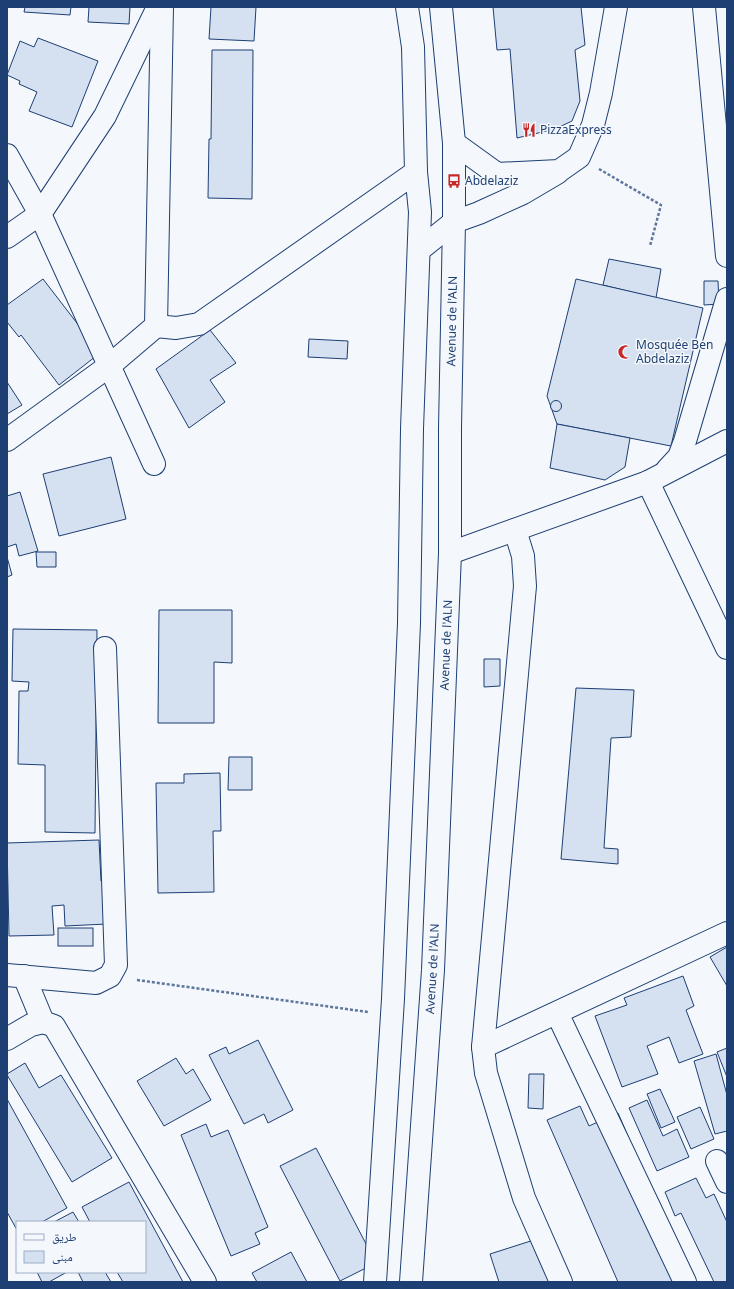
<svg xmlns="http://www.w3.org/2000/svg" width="734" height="1289" font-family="'Noto Sans','Noto Naskh Arabic',sans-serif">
<rect width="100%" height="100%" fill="#f4f7fb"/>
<g fill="#d5e0f0" stroke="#1d3f73">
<polygon points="25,7 71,7 70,15 24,12"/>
<polygon points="89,7 130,7 129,24 88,22"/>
<polygon points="211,7 256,7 254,41 209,39"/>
<polygon points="493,7 581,7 585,45 575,50 580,101 572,121 555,129 517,138 510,49 497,50"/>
<polygon points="38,38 98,61 72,127 29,111 37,92 19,84 20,81 7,75 20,41 34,47"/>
<polygon points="212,50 253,50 252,199 208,198 209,139 211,139"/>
<polygon points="609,259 661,269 656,298 603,285"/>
<polygon points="43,279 100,353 59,385 21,335 19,337 7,322 7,305"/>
<polygon points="576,279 703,308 671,446 557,424 547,396"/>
<polygon points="704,281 718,281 719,304 704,305"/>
<polygon points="210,330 236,363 210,380 225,402 189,428 156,369"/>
<polygon points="309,339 348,341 347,359 308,357"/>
<polygon points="7,382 22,405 7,414"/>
<circle cx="556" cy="406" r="5.5"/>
<polygon points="557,424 630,438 625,467 605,480 550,468"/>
<polygon points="111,457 126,519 59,536 43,474"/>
<polygon points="20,492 38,551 19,556 16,544 7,547 7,496"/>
<polygon points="36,552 56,552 56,567 37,567"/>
<polygon points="7,557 12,575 7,577"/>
<polygon points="159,610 232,610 232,663 214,662 214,723 158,723"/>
<polygon points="13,629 97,630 95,833 45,832 45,765 18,764 19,691 28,691 29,682 12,681"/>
<polygon points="484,659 500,659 500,686 484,687"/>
<polygon points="576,688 634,690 631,737 611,738 604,848 618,849 618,864 561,859"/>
<polygon points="229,757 252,757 252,790 228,790"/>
<polygon points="220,773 221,831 213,831 214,892 158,893 156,783 184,783 184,774"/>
<polygon points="99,840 101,881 106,881 107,924 65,926 64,905 52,906 54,935 9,936 7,843"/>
<rect x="58" y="928" width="35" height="18"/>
<polygon points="727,947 727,986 710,957"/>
<polygon points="683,976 694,1006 686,1010 703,1054 679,1063 669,1037 647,1046 658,1074 622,1087 595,1016 627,1005 624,998"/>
<polygon points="258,1040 293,1110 268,1123 264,1114 244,1124 209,1055 226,1047 229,1054"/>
<polygon points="727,1048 727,1077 717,1052"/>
<polygon points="716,1054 727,1095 727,1131 715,1134 694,1061"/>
<polygon points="176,1058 186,1074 193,1069 211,1100 164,1126 137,1081"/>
<polygon points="25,1063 39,1088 61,1075 112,1158 72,1182 7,1075 7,1074"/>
<polygon points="529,1074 544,1074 543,1109 528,1108"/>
<polygon points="660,1089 675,1122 661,1128 647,1094"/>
<polygon points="7,1099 67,1208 42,1222 17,1222 17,1230 7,1212"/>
<polygon points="647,1100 663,1136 677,1129 689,1157 657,1171 629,1108"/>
<polygon points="580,1106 589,1126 618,1113 691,1282 618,1282 547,1120"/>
<polygon points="700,1107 714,1139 691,1149 677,1117"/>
<polygon points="206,1124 211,1137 228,1130 268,1227 255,1233 260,1244 231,1256 181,1135"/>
<polygon points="316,1148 376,1263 340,1281 280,1166"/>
<polygon points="696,1178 706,1198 714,1194 727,1222 727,1282 714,1282 681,1213 675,1216 665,1192"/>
<polygon points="129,1182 183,1282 123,1282 117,1272 145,1272 145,1222 90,1222 82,1207"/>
<polygon points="73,1212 79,1222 54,1222"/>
<polygon points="537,1239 551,1282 499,1282 490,1254"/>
<polygon points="291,1252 307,1282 257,1282 252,1273"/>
<polygon points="37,1272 67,1272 49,1282 42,1282"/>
<polygon points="78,1272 105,1272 111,1282 83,1282"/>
</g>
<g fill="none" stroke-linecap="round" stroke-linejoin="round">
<defs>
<g id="street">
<polyline points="704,7 727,256"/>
<polyline points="454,143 497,174 559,171 579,157 593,125 601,93 616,7"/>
<polyline points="7,155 40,214 154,464"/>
<polyline points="7,237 40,214 105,116 158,7"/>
<polyline points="419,250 454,222 479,213 523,193 557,173"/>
<polyline points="156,326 176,328 199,324 416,172"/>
<polyline points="7,440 109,366 156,326 162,7"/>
<polyline points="667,470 679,457 685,441 727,299"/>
<polyline points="648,482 727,648"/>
<polyline points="515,530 523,556 525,586 483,1047 486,1073 524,1198 561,1282"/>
<polyline points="450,553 648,482 727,441"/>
<polyline points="7,975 96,983 110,976 116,965 105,648"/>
<polyline points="24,976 43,1022 54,1026 205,1282"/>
<polyline points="557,1013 685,1282"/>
<polyline points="7,1039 31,1025 43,1022"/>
<polyline points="483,1047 727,933"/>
<polyline points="717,1161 727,1182"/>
</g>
<g id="primary">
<polyline points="375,1282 393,999 409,623 412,429 420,212 416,172 413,47 407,7"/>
<path id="s1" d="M411,1282L433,970L450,553V428L454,222V143L441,7"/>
</g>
</defs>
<use href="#street" stroke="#1d3f73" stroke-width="24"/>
<use href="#primary" stroke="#1d3f73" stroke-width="24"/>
<g stroke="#5e769c" stroke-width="2.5" stroke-dasharray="3 2" stroke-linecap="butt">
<polyline points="599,169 661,205 650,246"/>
<polyline points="137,980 368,1012"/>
</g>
<use href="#street" stroke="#f4f7fb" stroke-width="22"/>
<use href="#primary" stroke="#f4f7fb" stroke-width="22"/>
</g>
<defs>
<symbol id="restaurant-bare" viewBox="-9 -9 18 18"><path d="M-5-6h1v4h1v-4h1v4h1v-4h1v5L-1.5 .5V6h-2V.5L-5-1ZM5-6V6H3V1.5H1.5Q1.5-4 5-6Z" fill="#c62828" stroke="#f4f7fb" stroke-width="2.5" paint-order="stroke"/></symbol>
<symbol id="bus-bare" viewBox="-9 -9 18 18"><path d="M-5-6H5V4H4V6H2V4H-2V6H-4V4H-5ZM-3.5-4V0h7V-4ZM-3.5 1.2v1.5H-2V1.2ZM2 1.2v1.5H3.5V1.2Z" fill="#c62828" stroke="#f4f7fb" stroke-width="2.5" paint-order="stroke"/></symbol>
<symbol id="mosque-bare" viewBox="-9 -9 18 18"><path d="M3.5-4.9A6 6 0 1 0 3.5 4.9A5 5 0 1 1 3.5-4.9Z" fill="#c62828" stroke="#f4f7fb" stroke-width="2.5" paint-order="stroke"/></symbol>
</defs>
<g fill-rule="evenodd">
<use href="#restaurant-bare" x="519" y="120" width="20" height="20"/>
<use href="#bus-bare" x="444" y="171" width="20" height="20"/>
<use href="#mosque-bare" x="615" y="342" width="20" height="20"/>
</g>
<g text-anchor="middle" stroke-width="3" stroke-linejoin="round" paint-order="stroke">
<g font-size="12" fill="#1d3f73" stroke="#f4f7fb" text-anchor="start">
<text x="540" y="134">PizzaExpress</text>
<text x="465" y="185">Abdelaziz</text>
<text x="636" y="349">Mosquée Ben<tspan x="636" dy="14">Abdelaziz</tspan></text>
</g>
<g font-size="12" fill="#1d3f73" stroke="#f4f7fb">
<text dy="4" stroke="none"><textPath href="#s1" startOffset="962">Avenue de l'ALN</textPath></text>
<text dy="4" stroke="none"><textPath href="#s1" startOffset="638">Avenue de l'ALN</textPath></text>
<text dy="4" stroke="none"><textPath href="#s1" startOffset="314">Avenue de l'ALN</textPath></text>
</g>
</g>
<rect width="734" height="1289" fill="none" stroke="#1d3f73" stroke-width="16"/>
<rect x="16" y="1221" width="130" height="52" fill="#f4f7fb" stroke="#9eadc5"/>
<rect x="24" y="1234" width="20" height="6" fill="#f4f7fb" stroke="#9eadc5"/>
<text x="52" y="1241" font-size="12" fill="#1d3f73">طريق</text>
<rect x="24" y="1251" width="20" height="12" fill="#d5e0f0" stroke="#9eadc5"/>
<text x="52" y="1261" font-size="12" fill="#1d3f73">مبنى</text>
</svg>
